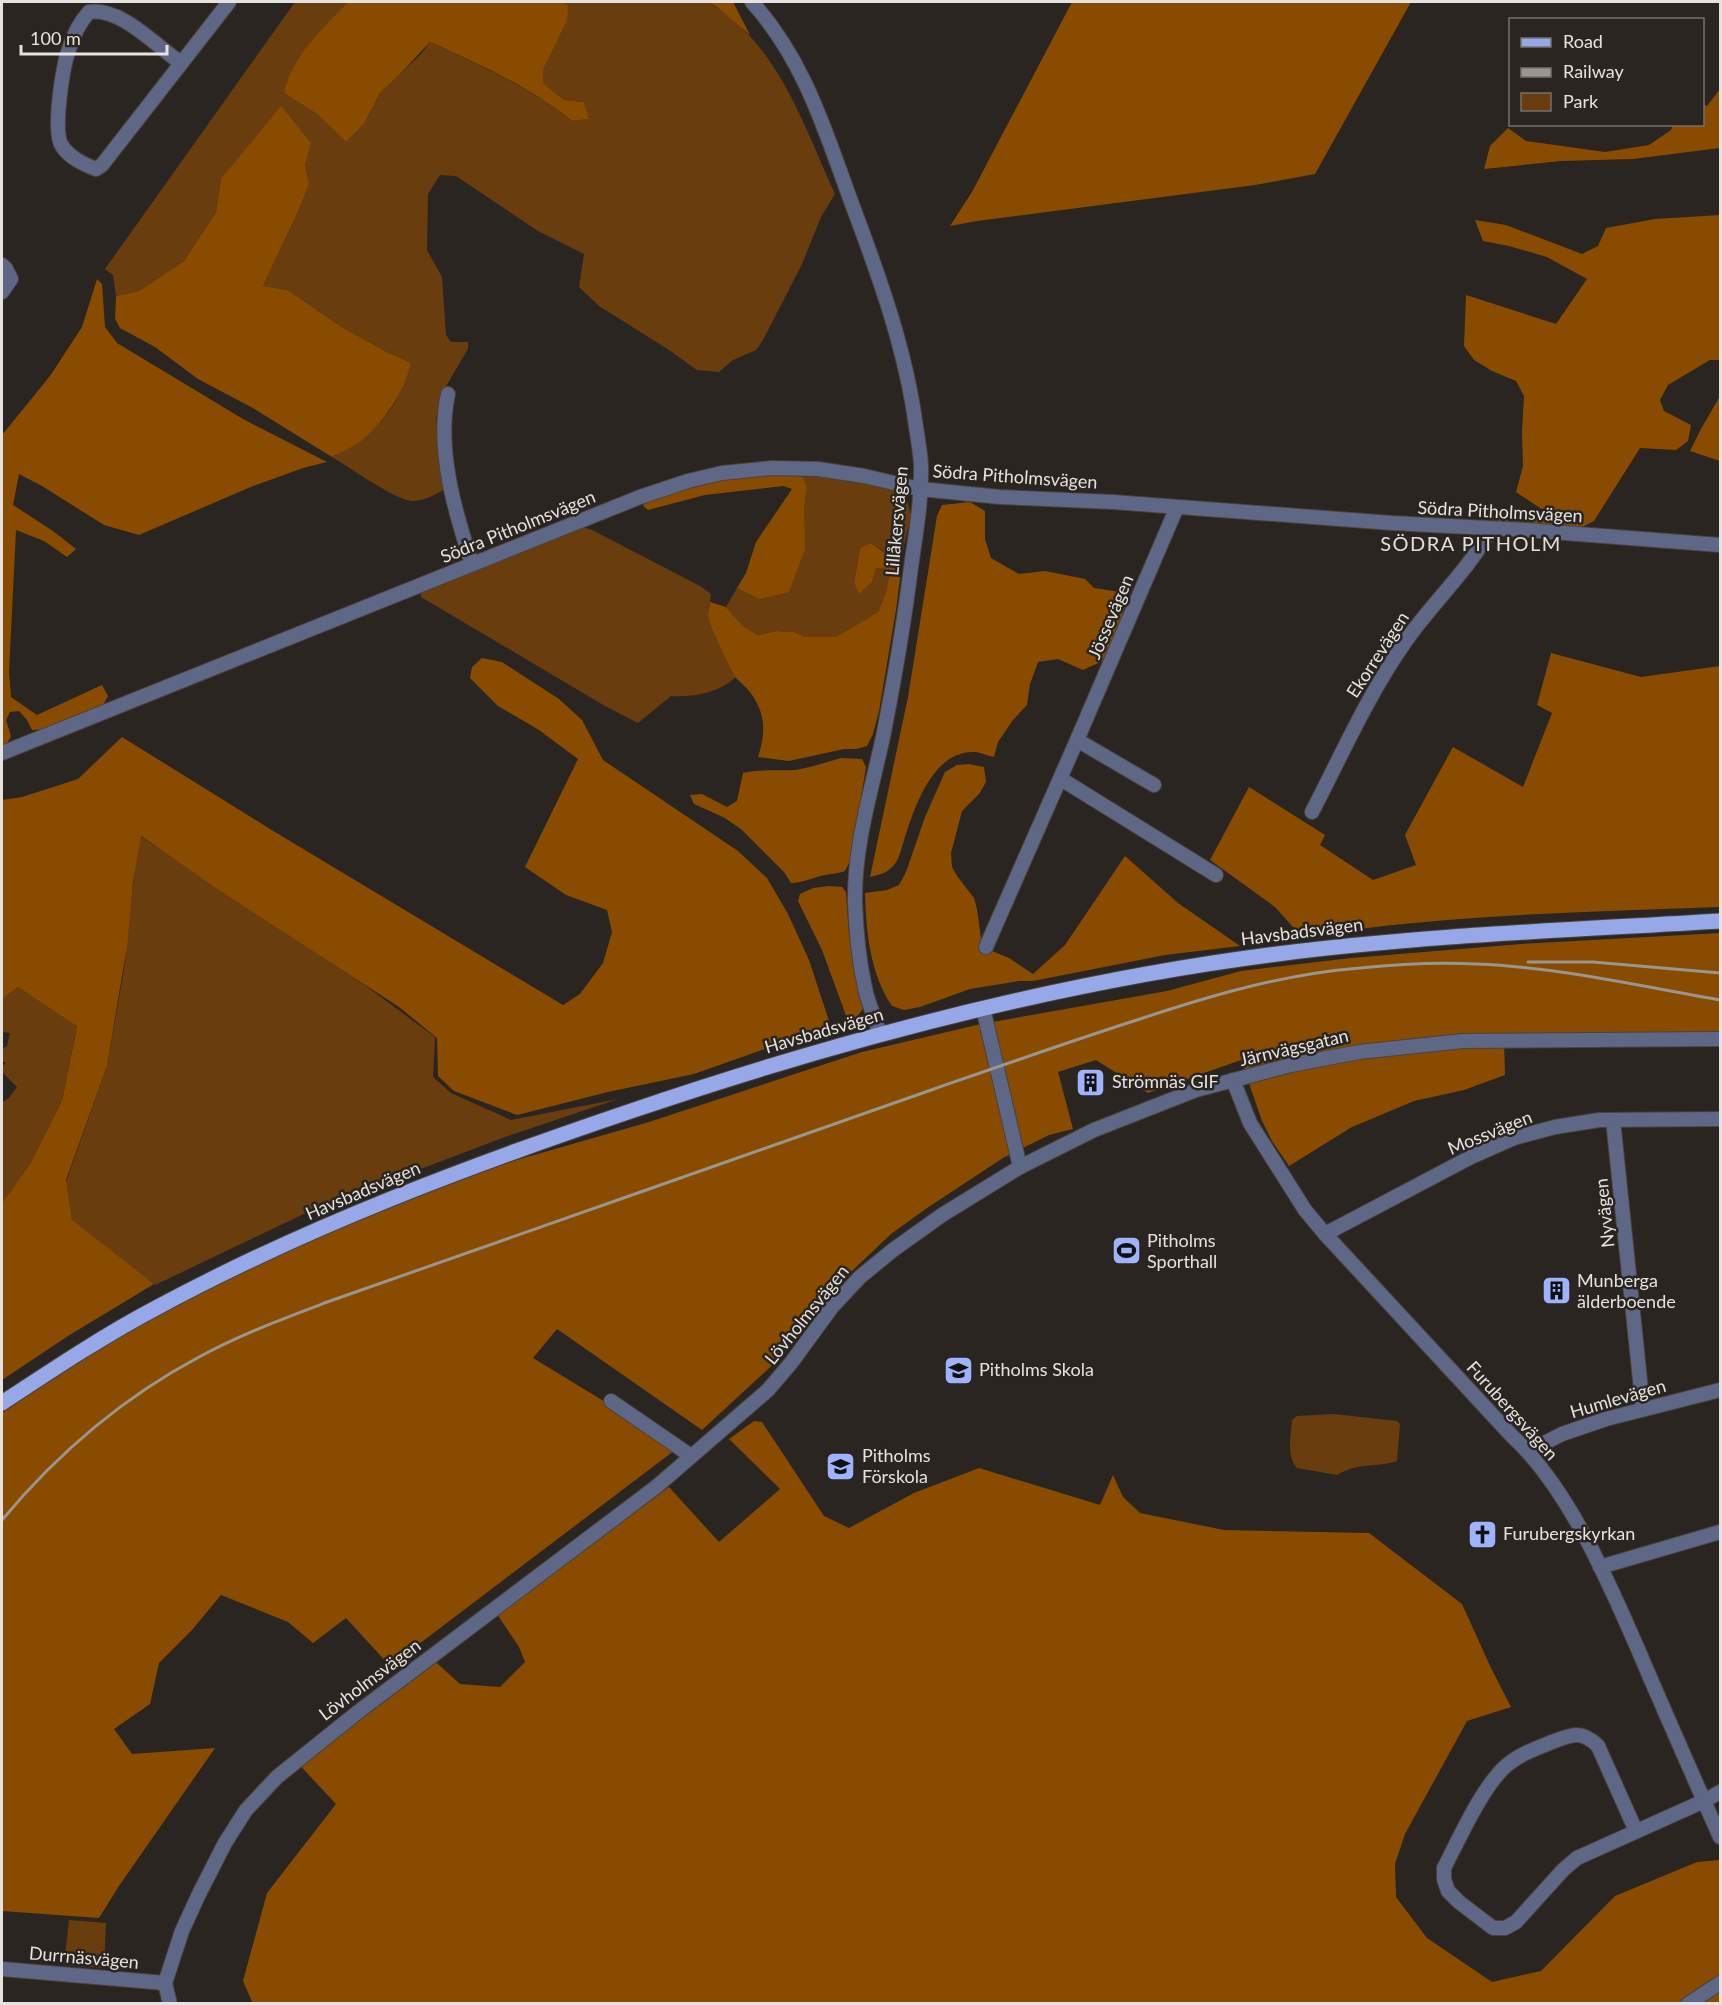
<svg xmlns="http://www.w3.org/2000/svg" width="1722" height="2005" font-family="Lato,sans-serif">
<rect width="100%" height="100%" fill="#2a2521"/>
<g fill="#6a3d0e">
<path d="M295,2H352L284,93L317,114L346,142L364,124L380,93L422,53L430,42C479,65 530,87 572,121L589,119L584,102L564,100L543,83V70L567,21L561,2H708C778,43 803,124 835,194L821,217L802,264L763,340L756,350L733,360L719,372L697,370L669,350L599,306L579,287L584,254L538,231L456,176L440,175L428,194L427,250L442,277L446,335L451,342H468V349L442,393L436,419L446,488C437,494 423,502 411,501C394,499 349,467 332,457C358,443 384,425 397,398C403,387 407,374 411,363L387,352L340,326L288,290L263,286L298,212L309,184L305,165L310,143L221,179L216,212L184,261L139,291L116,296L113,275L105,269Z"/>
<path d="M819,475C848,480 881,481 906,497L911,515L899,567L882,550L871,543L860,548L854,583L859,593L872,582L876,568H884L889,576L886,592L878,612L836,637H805L794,632L777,631L758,635L743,626L726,607L737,588L759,599L804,509L807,488L803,477Z"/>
<path d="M582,527L592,530L700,586L711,594L708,616L736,677C717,694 694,697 671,696L638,723L605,706L421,597V593C476,572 528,546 582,527Z"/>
<polygon points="140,836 366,986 435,1037 433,1077 451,1093 511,1120 618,1099 505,1137 310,1211 155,1285 72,1221 66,1182 107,1066 124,969 130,907"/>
<polygon points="18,987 77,1025 62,1101 30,1164 2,1203 2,1102 8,1099 17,1087 3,1073 2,1068 6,1062 2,1062 2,1049 7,1046 10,1033 2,1032 2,999"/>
<path d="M1334,1414L1397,1421L1400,1424L1397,1461C1376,1468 1358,1462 1337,1475L1297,1468C1286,1455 1291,1435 1292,1420L1297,1416Z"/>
<polygon points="69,1920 106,1923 104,1968 64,1965"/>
</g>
<g fill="#894b00">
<path d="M348,2H561L568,5L567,21L543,70V83L564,100L584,102L589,119L572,121C530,87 479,64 430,42L401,73L380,93L364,124L346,142L317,114L284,93C293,54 322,30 348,2Z"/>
<polygon points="708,2 733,2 750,35 717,7"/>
<polygon points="1072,2 1411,2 1315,174 1255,185 977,221 950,226 972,192"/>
<polygon points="1720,89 1720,148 1633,159 1561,161 1484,169 1490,146 1508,128 1526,141 1605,152 1649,145 1671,130 1673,125 1702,124 1703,104 1707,106"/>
<path d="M281,106L311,143L305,165L309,184L298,212L263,286L288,290L340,326L387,352L411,363C403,394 386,420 361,441C353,447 341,452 332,457L251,407L198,379L155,347L120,328L115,319L116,296L139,291L184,261L216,212L221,179Z"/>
<path d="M1720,215V360H1710L1668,385L1660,400L1664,411L1691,425L1688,441L1676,450L1640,448L1594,521L1582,527L1497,523L1489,518C1509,511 1533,517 1554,514L1540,508L1516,492L1523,466L1522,431L1524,396L1516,381L1492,371L1474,360L1464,346L1466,295L1556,324L1587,279L1547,257L1509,246L1483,241L1475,220L1506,225L1582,254L1598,246L1606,228L1655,219Z"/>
<polygon points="97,279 102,284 105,327 117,343 243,419 327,462 303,468 253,486 139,535 104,525 42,486 19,474 13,505 53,531 76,549 67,557 44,541 16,530 9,672 11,697 37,715 102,685 108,696 102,707 49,729 32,730 27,720 19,711 10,712 6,720 11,736 7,744 2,746 2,435 50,376 82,327"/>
<polygon points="1720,396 1720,461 1690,451 1701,429"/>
<polygon points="783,472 803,477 807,488 804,509 805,549 789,592 759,599 737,588 746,573 756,542 792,489 783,486 705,495 648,510 643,506 645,502 719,479"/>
<path d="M970,502L985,511V539L991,558L1019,574L1045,571L1085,579L1094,588L1126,593L1125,606L1109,658L1083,670L1058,659L1038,662L1030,684L1027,705L1013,720L998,742L994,757C988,756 981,753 976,752C935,749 916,803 906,834C902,845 900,861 891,868C885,874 878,875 870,877L908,697L937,516L942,505Z"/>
<path d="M871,543L892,558L899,567L900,578L896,610L879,711L873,734L867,746L856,749H844L789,761L758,757C766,732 766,714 750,692C746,687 741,683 737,679C732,673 709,624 708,616C708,612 710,606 710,602L726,607L743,626L758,635L777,631L794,632L805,637H836L878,612L886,592L889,576L884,568H876L872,582L859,594L854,583L860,548Z"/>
<path d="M1551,653L1641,677L1720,666V907C1580,912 1440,915 1302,937L1275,907L1210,860L1249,787L1325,835L1320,845L1373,880L1416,865L1405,835L1453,747L1523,787L1552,713L1537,705Z"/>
<polygon points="482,658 502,662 559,699 582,720 603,760 738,851 767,878 788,914 809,960 832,1030 779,1044 694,1074 608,1092 517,1115 454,1091 438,1076 437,1038 399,1007 219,890 141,836 133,883 127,946 107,1066 66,1180 72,1220 154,1284 68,1336 2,1380 2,1203 30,1164 62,1101 77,1026 18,987 2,999 2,800 22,797 78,779 122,737 270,829 563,1005 580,994 603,963 612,932 607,910 566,895 525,867 578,759 539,730 498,706 470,678 472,667"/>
<path d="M841,758L862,759L866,767L851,859L845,871C838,874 832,873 825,875C814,877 803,883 791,883L784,872L742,830L725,818L694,804L690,795L702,794L727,807L737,801L743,773C759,769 777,771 795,770C810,768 826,762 841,758Z"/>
<path d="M969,764L984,767L986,782L979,794L962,811L951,853L952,867L957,876L974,898L977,909L981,939L992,951L1009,958L1033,974L1065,945L1125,856L1178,903L1240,946L1165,955L1033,981H1019L970,989L920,1007L904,1010L892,1006C870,974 866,931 865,893L887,890L899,885L906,872L925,817L945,772L957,765Z"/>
<polygon points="829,886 842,887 846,892 849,934 864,989 865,1006 857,1017 848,1021 822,950 798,901 800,894 813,888"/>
<polygon points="1720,933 1720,1041 1504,1041 1505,1075 1464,1090 1414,1101 1352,1127 1289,1166 1272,1141 1262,1121 1241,1060 1148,1093 1096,1060 1058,1072 1073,1129 1049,1135 1003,1158 927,1208 891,1234 831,1291 779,1359 702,1430 557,1329 533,1358 679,1447 390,1666 346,1618 313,1643 288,1622 221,1595 192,1630 159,1663 150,1704 114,1729 132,1754 215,1748 119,1886 99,1918 2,1911 2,1413 86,1355 193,1295 317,1238 468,1174 649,1122 862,1052 981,1024 1167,991 1241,971 1351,958 1521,944"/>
<polygon points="754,1421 762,1422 824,1516 849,1528 914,1493 979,1468 1100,1505 1113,1475 1123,1497 1140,1513 1224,1530 1369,1533 1462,1604 1491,1668 1511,1707 1467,1721 1405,1834 1395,1864 1396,1897 1427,1938 1492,1982 1541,1971 1615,1896 1697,1862 1720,1860 1720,2003 253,2004 243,1981 267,1893 336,1804 293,1758 428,1655 460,1684 500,1687 525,1662 519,1647 497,1614 669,1487 719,1542 780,1489 729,1439"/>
</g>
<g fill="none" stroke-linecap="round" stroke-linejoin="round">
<defs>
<g id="minor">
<path d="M752,2C805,61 825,131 852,204C879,276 906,350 916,427C918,439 920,452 921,464C922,499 916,532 911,567C904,624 894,681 883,737C871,792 854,846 855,902C856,930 859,961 865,988C868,1004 876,1019 880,1035"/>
<path d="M181,63C156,46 121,7 89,12C80,22 73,36 69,49C63,66 52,132 62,146C70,158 83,164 96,169L102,165L229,2"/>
<polyline points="2,265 6,269 11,279 2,292"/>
<path d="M448,394C436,449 455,512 472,564"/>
<polyline points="1077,740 1154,785"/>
<polyline points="2,753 640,497 688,481 722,473 772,468 818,469 864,476 920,489 1000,497 1113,502 1392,523 1526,530 1720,545"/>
<polyline points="1061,779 1216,875"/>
<path d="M1312,812C1342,754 1368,695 1405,642C1432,603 1468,571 1491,529"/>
<polyline points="986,947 1077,740 1177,507"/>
<polyline points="983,1008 1020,1167"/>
<path d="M1233,1080L1250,1123L1305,1210L1325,1234L1511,1435C1569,1488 1609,1583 1640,1654C1666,1715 1693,1776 1720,1837"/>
<polyline points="1613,1120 1643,1409"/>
<polyline points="1325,1234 1471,1157 1514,1138 1555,1127 1599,1120 1720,1119"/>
<polyline points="611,1401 691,1456"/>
<polyline points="1529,1451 1562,1434 1606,1419 1720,1390"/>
<polyline points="1600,1567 1720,1532"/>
<path d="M1636,1831L1598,1746C1582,1730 1572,1734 1552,1742C1537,1748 1520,1754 1507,1765C1483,1785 1459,1839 1444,1868V1879L1448,1891L1459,1902L1493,1928H1505L1516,1922L1563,1870L1577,1858L1704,1801L1720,1792"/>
<polyline points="2,1969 165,1983"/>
<polyline points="170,2004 165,1983 182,1931 199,1894 225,1843 246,1810 277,1777 358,1712 656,1487 768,1390 791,1363 832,1307 860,1277 893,1250 942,1215 1020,1167 1094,1130 1196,1090 1291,1065 1359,1052 1463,1041 1720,1039"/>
<polyline points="1688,2004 1720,1983"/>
</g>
<path id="major" d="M2,1403C52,1370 103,1336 156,1308C308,1226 471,1165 634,1110C843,1039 1057,982 1277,954C1424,935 1572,930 1720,921"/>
</defs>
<use href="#minor" stroke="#48433f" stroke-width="16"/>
<use href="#major" stroke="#48433f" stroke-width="17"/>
<use href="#minor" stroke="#5f6786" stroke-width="14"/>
<use href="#major" stroke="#97a8e9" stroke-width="15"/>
<g stroke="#999591" stroke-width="3">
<polyline points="1528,962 1593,962 1720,973"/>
<path d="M2,1520C57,1454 122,1398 199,1357C241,1334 285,1318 330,1301C531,1230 733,1160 934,1089C1003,1065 1071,1041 1140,1019C1212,995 1284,974 1360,968C1398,964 1437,962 1476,964C1558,967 1639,986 1720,1000"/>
</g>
</g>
<defs>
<symbol id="building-square" viewBox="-11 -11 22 22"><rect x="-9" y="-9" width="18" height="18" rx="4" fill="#9fb3fd" stroke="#2a2521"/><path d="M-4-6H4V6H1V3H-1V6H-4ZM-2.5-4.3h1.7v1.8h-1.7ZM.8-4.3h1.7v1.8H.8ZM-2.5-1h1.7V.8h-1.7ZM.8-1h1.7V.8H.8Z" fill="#111"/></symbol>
<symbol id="stadium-square" viewBox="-11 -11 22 22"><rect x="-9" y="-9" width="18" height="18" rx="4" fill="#9fb3fd" stroke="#2a2521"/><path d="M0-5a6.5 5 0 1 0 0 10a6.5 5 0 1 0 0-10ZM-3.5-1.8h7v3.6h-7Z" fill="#111"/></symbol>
<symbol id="school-square" viewBox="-11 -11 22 22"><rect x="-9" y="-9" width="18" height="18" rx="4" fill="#9fb3fd" stroke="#2a2521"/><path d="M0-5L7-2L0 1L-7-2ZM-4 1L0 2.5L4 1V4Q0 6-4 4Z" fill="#111"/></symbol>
<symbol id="church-square" viewBox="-11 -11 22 22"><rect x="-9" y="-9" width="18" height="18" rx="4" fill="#9fb3fd" stroke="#2a2521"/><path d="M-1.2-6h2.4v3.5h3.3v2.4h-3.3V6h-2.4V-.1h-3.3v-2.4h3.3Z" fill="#111"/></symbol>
</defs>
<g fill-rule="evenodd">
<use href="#building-square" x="1074" y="1066" width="33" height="33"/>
<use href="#stadium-square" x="1110" y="1234" width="33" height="33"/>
<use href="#building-square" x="1540" y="1274" width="33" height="33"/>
<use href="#school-square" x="942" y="1354" width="33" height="33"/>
<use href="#school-square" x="824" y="1450" width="33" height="33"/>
<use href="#church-square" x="1466" y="1518" width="33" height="33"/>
</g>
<g text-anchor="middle" stroke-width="5" stroke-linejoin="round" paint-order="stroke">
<g font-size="18" fill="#e6e2df" stroke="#2a2521">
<text transform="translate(1015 477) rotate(4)" y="6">Södra Pitholmsvägen</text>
<text transform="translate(1500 512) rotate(3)" y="6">Södra Pitholmsvägen</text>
<text transform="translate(897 521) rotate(-85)" y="6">Lillåkersvägen</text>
<text transform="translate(518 527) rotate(-22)" y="6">Södra Pitholmsvägen</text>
<text transform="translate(1111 617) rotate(-67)" y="6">Jössevägen</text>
<text transform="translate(1378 655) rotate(-57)" y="6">Ekorrevägen</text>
<text transform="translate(1302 932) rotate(-7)" y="6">Havsbadsvägen</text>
<text transform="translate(824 1031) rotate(-16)" y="6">Havsbadsvägen</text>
<text transform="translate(1294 1048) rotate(-13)" y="6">Järnvägsgatan</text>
<text transform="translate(1490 1133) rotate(-22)" y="6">Mossvägen</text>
<text transform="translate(363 1191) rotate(-23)" y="6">Havsbadsvägen</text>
<text transform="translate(1605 1213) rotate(-96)" y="6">Nyvägen</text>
<text transform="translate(807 1315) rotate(-51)" y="6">Lövholmsvägen</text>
<text transform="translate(1618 1399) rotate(-16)" y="6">Humlevägen</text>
<text transform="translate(1512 1411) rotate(48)" y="6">Furubergsvägen</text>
<text transform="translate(370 1680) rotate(-37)" y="6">Lövholmsvägen</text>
<text transform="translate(84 1958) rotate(5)" y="6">Durrnäsvägen</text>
</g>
<g font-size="18" fill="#e6e2df" stroke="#2a2521" text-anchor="start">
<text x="1112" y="1088">Strömnäs GIF</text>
<text x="1147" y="1247">Pitholms<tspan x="1147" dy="21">Sporthall</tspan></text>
<text x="1577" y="1287">Munberga<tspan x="1577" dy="21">älderboende</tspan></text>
<text x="979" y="1376">Pitholms Skola</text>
<text x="862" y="1462">Pitholms<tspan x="862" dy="21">Förskola</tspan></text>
<text x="1503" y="1540">Furubergskyrkan</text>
</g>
<g font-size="20" letter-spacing="1.5" fill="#e5ded8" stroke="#2a2521">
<text x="1471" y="551">SÖDRA PITHOLM</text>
</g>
</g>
<rect width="1722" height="2005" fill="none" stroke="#e6e2df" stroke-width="6"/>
<rect x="1509" y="18" width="195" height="108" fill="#2a2521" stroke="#75716d" stroke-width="1.5"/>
<rect x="1521" y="38" width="30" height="9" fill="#97a8e9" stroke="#75716d" stroke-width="1.5"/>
<text x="1563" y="48" font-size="18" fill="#e6e2df">Road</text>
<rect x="1521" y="68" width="30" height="9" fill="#999591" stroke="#75716d" stroke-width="1.5"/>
<text x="1563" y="78" font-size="18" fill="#e6e2df">Railway</text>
<rect x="1521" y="93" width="30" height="18" fill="#6a3d0e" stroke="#75716d" stroke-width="1.5"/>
<text x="1563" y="108" font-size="18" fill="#e6e2df">Park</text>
<path d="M21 45v9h146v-9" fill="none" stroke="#e6e2df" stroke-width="3"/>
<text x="30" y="45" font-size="18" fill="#e6e2df" stroke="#2a2521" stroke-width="4.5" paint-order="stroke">100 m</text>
</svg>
